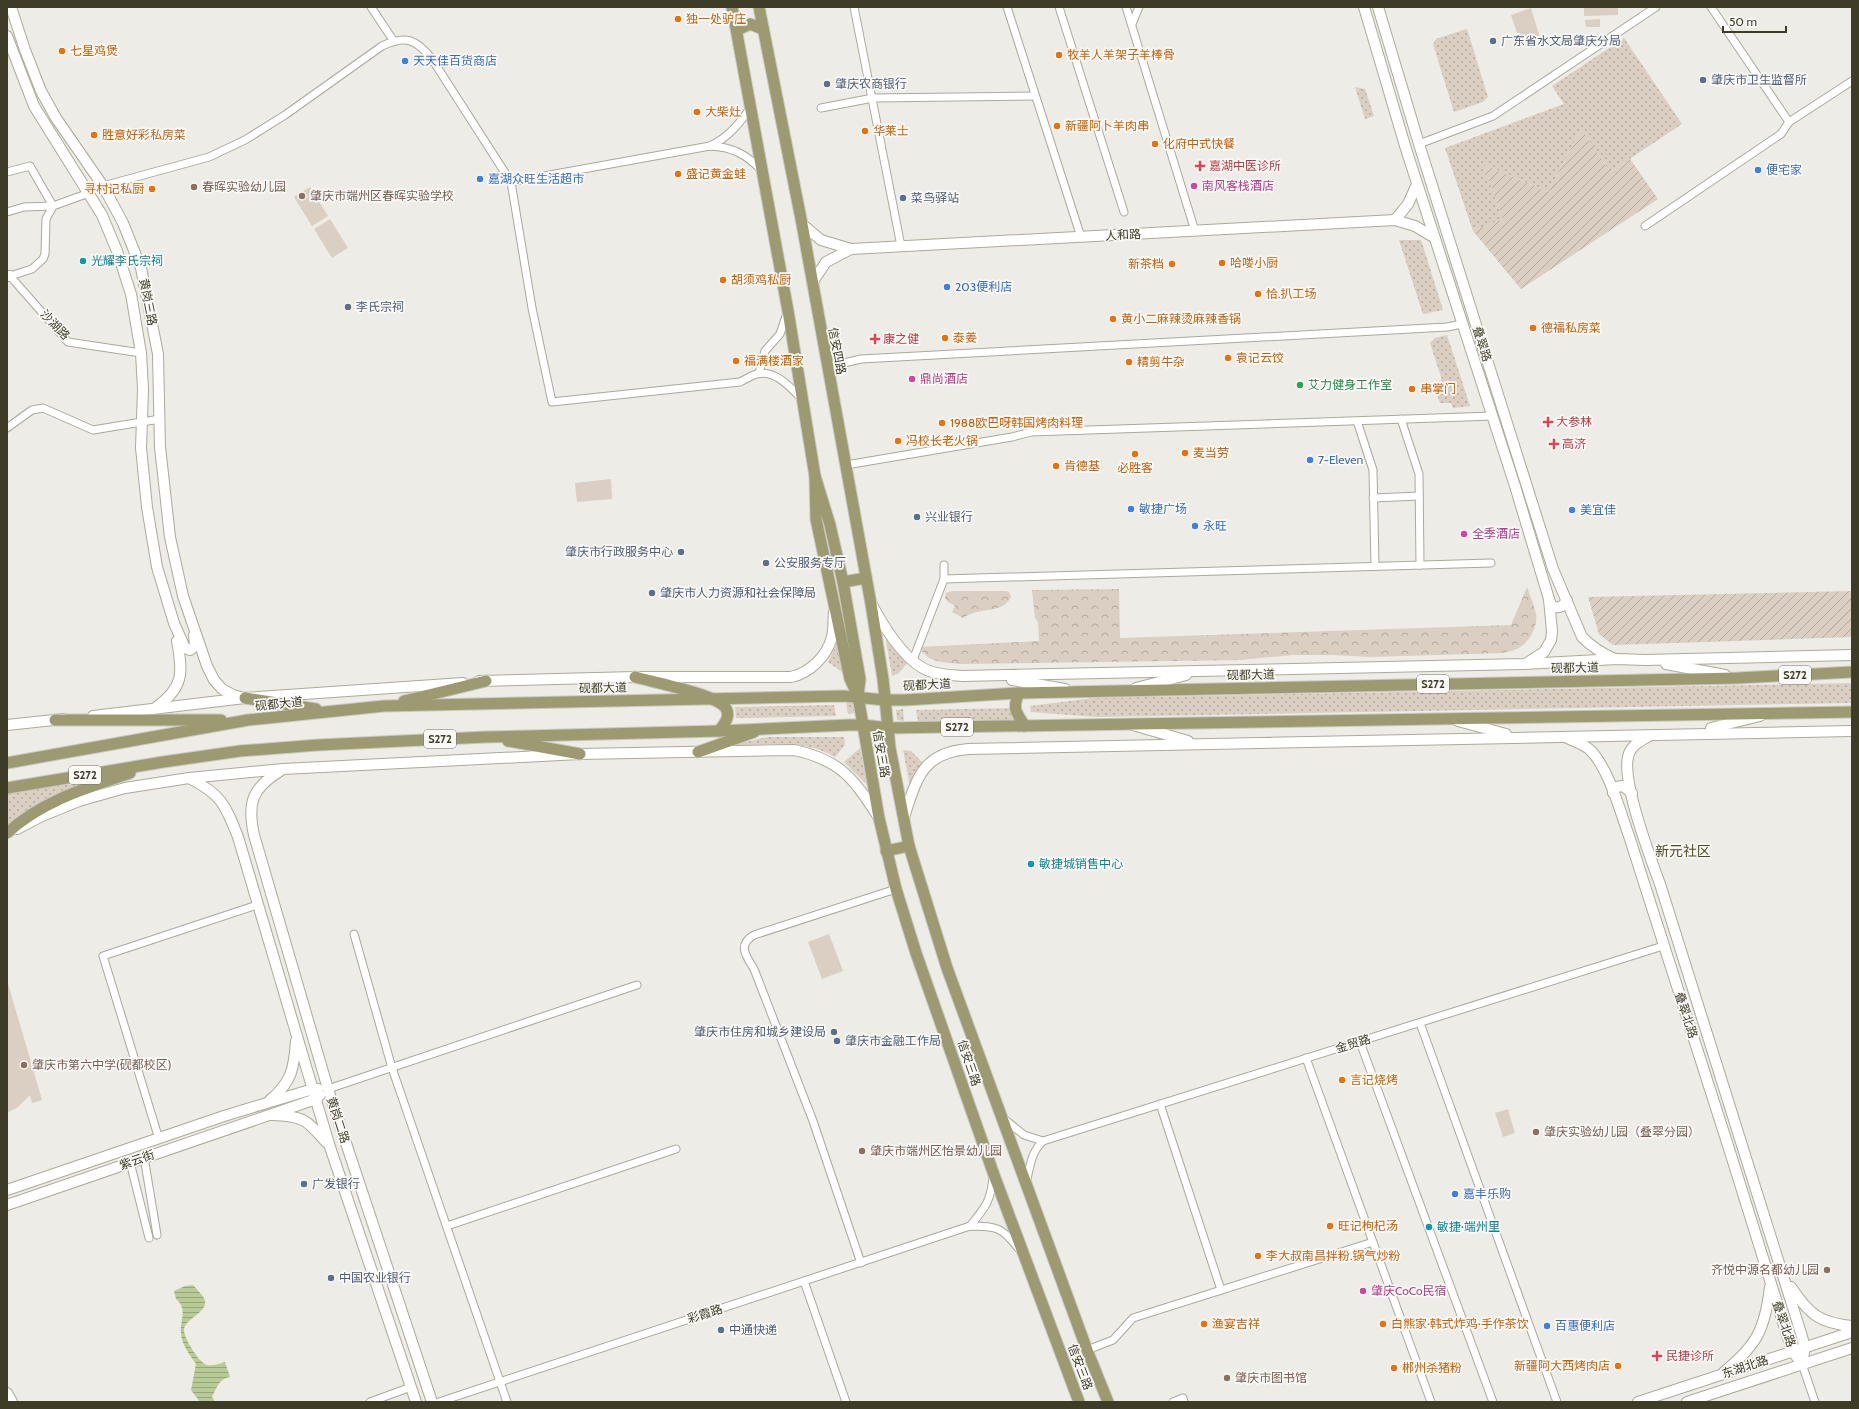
<svg xmlns="http://www.w3.org/2000/svg" width="1859" height="1409" font-family="Cabin,'Noto Sans SC',sans-serif">
<defs>
<pattern id="grass-dots" width="8" height="8" patternUnits="userSpaceOnUse"><rect width="8" height="8" fill="#dbcec2"/><path d="M2 2h.1M6 6h.1" fill="none" stroke="#b3a89e" stroke-width="1.8" stroke-linecap="round"/></pattern>
<pattern id="forest-crowns" width="20" height="18" patternUnits="userSpaceOnUse"><rect width="20" height="18" fill="#dbcec2"/><path d="M2 6a3 3 0 1 1 6 0M12 15a3 3 0 1 1 6 0" fill="none" stroke="#b3a89e"/></pattern>
<pattern id="garden-furrows" width="10" height="10" patternUnits="userSpaceOnUse"><rect width="10" height="10" fill="#dbcec2"/><path d="M-1 1l2-2M0 10L10 0M9 11l2-2" fill="none" stroke="#b3a89e"/></pattern>
<pattern id="water-rules" width="6" height="5" patternUnits="userSpaceOnUse"><rect width="6" height="5" fill="#b8cb96"/><path d="M0 2.5h6" fill="none" stroke="#97a67a"/></pattern>
</defs>
<rect width="100%" height="100%" fill="#edece6"/>
<g fill="url(#grass-dots)">
<polygon points="1467,29 1488,97 1483,102 1454,112 1433,44 1436,39"/>
<polygon points="1624,38 1682,124 1610,172 1581,129 1548,192 1483,164 1503,219 1473,231 1445,148 1564,104 1552,86"/>
<polygon points="1355,87 1365,89 1374,116 1365,119"/>
<polygon points="1399,240 1421,240 1443,310 1423,314"/>
<polygon points="1447,335 1470,406 1453,408 1451,403 1440,403 1433,383 1442,380 1430,343 1435,338"/>
<polygon points="840,637 846,672 842,672 828,662"/>
<polygon points="887,640 896,652 908,662 899,673 892,676 886,641"/>
<polygon points="1852,683 1852,703 1097,717 1031,712 1030,706 1094,698"/>
<polygon points="846,703 853,703 854,713 848,714"/>
<polygon points="834,705 836,716 736,718 735,707"/>
<polygon points="1014,708 1015,720 918,721 916,710"/>
<polygon points="903,709 904,721 897,720 896,710"/>
<path d="M768,737H844L845,745L835,757C805,739 769,745 735,745V744Z"/>
<polygon points="860,748 867,785 844,762"/>
<polygon points="903,750 911,751 922,762 913,775 910,786"/>
<polygon points="91,782 42,802 7,826 7,792"/>
</g>
<g fill="url(#forest-crowns)">
<path d="M1527,587C1530,596 1534,605 1536,614C1538,624 1531,639 1523,645C1518,650 1509,651 1503,653L1370,657L1334,655H1293L1240,660L960,664C943,662 928,663 919,647L1039,641L1038,622L1035,618L1032,590L1119,589L1120,638L1511,625Z"/>
<path d="M952,591H1006L1009,592L1011,597C1002,615 979,606 963,618L952,612L955,606L948,602L945,598L946,593Z"/>
</g>
<g fill="url(#garden-furrows)">
<polygon points="1581,129 1610,172 1630,159 1658,199 1521,289 1473,231 1503,219 1483,164 1548,192"/>
<polygon points="1852,591 1852,637 1613,645 1599,634 1588,597"/>
</g>
<g fill="#dbcec2">
<polygon points="1584,7 1618,7 1618,15 1584,16"/>
<polygon points="1531,8 1540,38 1521,45 1511,15"/>
<polygon points="1600,19 1600,27 1586,27 1585,20"/>
<polygon points="310,187 328,216 312,226 294,197"/>
<polygon points="330,219 348,248 332,258 314,229"/>
<polygon points="611,479 612,499 577,502 575,483"/>
<polygon points="829,934 843,971 822,979 808,942"/>
<polygon points="7,980 42,1100 32,1103 30,1095 18,1107 7,1113"/>
<polygon points="1508,1109 1515,1133 1503,1137 1495,1113"/>
</g>
<path fill="url(#water-rules)" d="M193,1285C196,1288 198,1291 201,1294C216,1310 186,1317 184,1329C183,1337 199,1363 207,1365C213,1366 219,1364 225,1362L230,1377C219,1379 217,1387 212,1397L215,1402H200L191,1390L196,1364C190,1355 181,1344 181,1333C180,1320 188,1309 176,1299L174,1291L185,1286Z"/>
<g fill="none" stroke-linecap="round" stroke-linejoin="round">
<defs>
<g id="street">
<polyline points="371,7 393,40"/>
<polyline points="854,7 901,246"/>
<polyline points="1007,7 1081,237"/>
<polyline points="1059,7 1124,212"/>
<polyline points="1126,7 1195,231"/>
<polyline points="1711,7 1789,122"/>
<polyline points="1132,24 1139,7"/>
<polyline points="821,108 873,98 1035,96"/>
<polyline points="1419,144 1493,116 1656,7"/>
<path d="M710,146C729,137 739,124 751,107"/>
<polyline points="7,172 30,166 53,206 24,207 7,212"/>
<path d="M511,182L710,146C732,147 746,154 761,170"/>
<path d="M103,186L209,157L245,140L285,115L382,46C406,35 416,39 432,59L511,182L532,308L552,402L740,382C746,379 752,375 757,374C775,369 791,388 802,399"/>
<polyline points="89,193 53,206 46,219 45,254 43,259 32,269 10,276 68,342 141,353"/>
<polyline points="1645,226 1781,134 1789,122 1852,81"/>
<polyline points="827,367 861,359 1447,327 1462,324"/>
<polyline points="759,373 765,351 780,334 787,313"/>
<polyline points="1401,419 1419,474 1420,565"/>
<polyline points="1357,421 1373,470 1375,566"/>
<polyline points="7,428 32,410 43,408 93,430 160,419"/>
<polyline points="846,465 1012,437 1031,432 1493,416"/>
<polyline points="1373,498 1419,496"/>
<polyline points="944,565 944,579"/>
<polyline points="913,660 944,579 1491,563"/>
<polyline points="354,934 392,1068 507,1402"/>
<polyline points="1420,1023 1557,1402"/>
<polyline points="1360,1042 1493,1402"/>
<polyline points="1306,1058 1431,1402"/>
<polyline points="328,1089 637,985"/>
<polyline points="1160,1104 1221,1290"/>
<polyline points="1003,1118 1024,1135 1043,1141"/>
<polyline points="159,1139 103,956 257,905"/>
<polyline points="144,1157 157,1235"/>
<polyline points="130,1162 149,1238"/>
<path d="M1026,1183C1030,1167 1031,1152 1043,1141L1663,946"/>
<polyline points="447,1226 676,1149"/>
<path d="M970,1226C985,1208 991,1201 993,1177"/>
<path d="M861,1263L813,1121L754,969C746,956 737,945 754,935L896,889"/>
<polyline points="804,1281 846,1402"/>
<polyline points="1087,1350 1113,1340 1133,1318 1373,1242"/>
<polyline points="1802,1364 1815,1402"/>
<polyline points="370,1402 411,1387"/>
<path d="M439,1402L970,1226C996,1226 1002,1227 1018,1248"/>
<polyline points="1173,1402 1183,1398 1184,1402"/>
</g>
<g id="secondary">
<polyline points="11,7 25,50 41,91 56,118 103,186 123,223 141,268 158,354 160,447 170,537 183,596 207,666 214,680 222,689 233,695 241,697"/>
<polyline points="1364,7 1406,149 1515,486 1549,599 1552,632 1551,640 1544,652 1527,663"/>
<path d="M1378,7L1419,144L1553,569L1582,637C1592,647 1601,653 1613,658"/>
<polyline points="7,36 34,106 102,215 117,251 131,294 141,353 143,389 141,448 147,507 157,567 174,623 185,648 190,650 195,646 194,635"/>
<polyline points="1395,220 1408,204 1417,184"/>
<polyline points="802,224 821,240 851,249 1395,220 1415,226 1435,238"/>
<polyline points="7,276 10,276"/>
<polyline points="812,283 826,262 851,249"/>
<path d="M1549,599L1552,607C1560,608 1563,607 1567,600"/>
<path d="M872,605C884,627 905,662 929,671C940,675 952,675 963,676L1524,664L1617,659L1645,660L1852,655"/>
<polyline points="1666,664 1725,675"/>
<polyline points="1012,680 1065,689"/>
<path d="M479,681L635,677H791C810,673 827,656 832,637C834,629 833,620 834,612"/>
<polyline points="1136,688 1186,675"/>
<path d="M155,708C184,688 183,673 177,641"/>
<polyline points="93,716 245,698 463,683"/>
<polyline points="1458,721 1506,734"/>
<polyline points="7,725 63,719"/>
<polyline points="1133,725 1188,741"/>
<polyline points="1711,728 1760,716"/>
<path d="M1649,736C1640,741 1630,746 1628,757C1622,783 1650,857 1660,884L1800,1330L1805,1347L1802,1364"/>
<path d="M1567,738C1574,741 1583,744 1589,749C1608,766 1620,811 1629,836L1731,1155L1787,1335L1793,1352L1802,1364"/>
<path d="M280,771C252,788 247,803 254,835L328,1089L432,1402"/>
<path d="M189,778C221,794 225,804 238,837L329,1144L416,1402"/>
<polyline points="1613,793 1616,787 1623,786 1632,793"/>
<path d="M904,817C917,778 922,753 968,749L1852,731"/>
<path d="M17,829L42,816L79,801L125,788L189,778L283,769L580,754L794,750C841,760 854,779 879,818"/>
<path d="M270,1100C292,1082 294,1068 296,1041"/>
<path d="M272,1115C303,1116 306,1119 326,1142"/>
<polyline points="7,1190 224,1116 313,1089 318,1089"/>
<polyline points="7,1205 316,1099 320,1095"/>
<path d="M1791,1287C1809,1314 1819,1323 1852,1326"/>
<path d="M1724,1372C1757,1345 1765,1329 1770,1287"/>
<polyline points="7,1393 12,1402"/>
<polyline points="1638,1402 1852,1332"/>
<polyline points="1687,1402 1852,1348"/>
</g>
<g id="primary">
<polyline points="732,7 788,311 815,476 830,525 843,582 860,679 858,696"/>
<polyline points="759,7 802,224 871,604 883,679 890,748 909,846 947,968 1087,1350 1108,1402"/>
<polyline points="737,30 750,24 763,29"/>
<polyline points="815,476 816,519 850,679 858,696 879,818 896,889 916,953 994,1175 1079,1402"/>
<polyline points="843,582 866,578"/>
<path d="M635,677C653,682 714,694 725,707C732,716 724,724 719,731"/>
<path d="M1019,693C1012,708 1016,713 1025,726"/>
<polyline points="245,698 316,709"/>
<polyline points="404,701 486,681"/>
<polyline points="55,720 221,720"/>
<polyline points="508,741 580,754"/>
<polyline points="698,752 754,732"/>
<polyline points="7,763 248,720 384,706 844,696 885,700 905,700 1019,693 1738,678 1852,672"/>
<polyline points="7,788 163,762 240,751 318,745 486,737 719,731 848,725 863,725 889,728 1852,712"/>
<path d="M7,833C42,801 86,788 130,773"/>
<polyline points="886,851 909,846"/>
</g>
</defs>
<use href="#street" stroke="#aaa99d" stroke-width="9"/>
<use href="#secondary" stroke="#adaa9a" stroke-width="12"/>
<use href="#primary" stroke="#c9c8c3" stroke-width="13"/>
<use href="#street" stroke="#fff" stroke-width="7"/>
<use href="#secondary" stroke="#fff" stroke-width="10"/>
<use href="#primary" stroke="#9d9a71" stroke-width="11"/>
</g>
<g fill="#e8710a" stroke="#faf9f7" stroke-width="1.5">
<circle cx="678" cy="19" r="4"/>
<circle cx="62" cy="51" r="4"/>
<circle cx="1059" cy="55" r="4"/>
<circle cx="697" cy="112" r="4"/>
<circle cx="1057" cy="126" r="4"/>
<circle cx="865" cy="131" r="4"/>
<circle cx="94" cy="135" r="4"/>
<circle cx="1155" cy="144" r="4"/>
<circle cx="678" cy="174" r="4"/>
<circle cx="152" cy="189" r="4"/>
<circle cx="1222" cy="263" r="4"/>
<circle cx="1172" cy="264" r="4"/>
<circle cx="723" cy="280" r="4"/>
<circle cx="1258" cy="294" r="4"/>
<circle cx="1113" cy="319" r="4"/>
<circle cx="1533" cy="328" r="4"/>
<circle cx="945" cy="338" r="4"/>
<circle cx="1228" cy="358" r="4"/>
<circle cx="736" cy="361" r="4"/>
<circle cx="1129" cy="362" r="4"/>
<circle cx="1412" cy="389" r="4"/>
<circle cx="942" cy="423" r="4"/>
<circle cx="898" cy="441" r="4"/>
<circle cx="1185" cy="453" r="4"/>
<circle cx="1135" cy="454" r="4"/>
<circle cx="1056" cy="466" r="4"/>
<circle cx="1342" cy="1080" r="4"/>
<circle cx="1330" cy="1226" r="4"/>
<circle cx="1258" cy="1256" r="4"/>
<circle cx="1204" cy="1324" r="4"/>
<circle cx="1383" cy="1324" r="4"/>
<circle cx="1618" cy="1366" r="4"/>
<circle cx="1394" cy="1368" r="4"/>
</g>
<g fill="#5c6f8a" stroke="#faf9f7" stroke-width="1.5">
<circle cx="1493" cy="41" r="4"/>
<circle cx="1703" cy="80" r="4"/>
<circle cx="827" cy="84" r="4"/>
<circle cx="903" cy="198" r="4"/>
<circle cx="348" cy="307" r="4"/>
<circle cx="917" cy="517" r="4"/>
<circle cx="681" cy="552" r="4"/>
<circle cx="766" cy="563" r="4"/>
<circle cx="652" cy="593" r="4"/>
<circle cx="834" cy="1032" r="4"/>
<circle cx="837" cy="1041" r="4"/>
<circle cx="304" cy="1184" r="4"/>
<circle cx="331" cy="1278" r="4"/>
<circle cx="721" cy="1330" r="4"/>
</g>
<g fill="#3f7fe0" stroke="#faf9f7" stroke-width="1.5">
<circle cx="405" cy="61" r="4"/>
<circle cx="1758" cy="170" r="4"/>
<circle cx="480" cy="179" r="4"/>
<circle cx="947" cy="287" r="4"/>
<circle cx="1310" cy="460" r="4"/>
<circle cx="1131" cy="509" r="4"/>
<circle cx="1572" cy="510" r="4"/>
<circle cx="1195" cy="526" r="4"/>
<circle cx="1455" cy="1194" r="4"/>
<circle cx="1547" cy="1326" r="4"/>
</g>
<g fill="#e0444e" stroke="#faf9f7" stroke-width="1.5">
<path d="M1198 160h4v4h4v4h-4v4h-4v-4h-4v-4h4z"/>
<path d="M873 333h4v4h4v4h-4v4h-4v-4h-4v-4h4z"/>
<path d="M1546 416h4v4h4v4h-4v4h-4v-4h-4v-4h4z"/>
<path d="M1552 438h4v4h4v4h-4v4h-4v-4h-4v-4h4z"/>
<path d="M1655 1350h4v4h4v4h-4v4h-4v-4h-4v-4h4z"/>
</g>
<g fill="#d1479c" stroke="#faf9f7" stroke-width="1.5">
<circle cx="1194" cy="186" r="4"/>
<circle cx="912" cy="379" r="4"/>
<circle cx="1464" cy="534" r="4"/>
<circle cx="1363" cy="1291" r="4"/>
</g>
<g fill="#8d6e63" stroke="#faf9f7" stroke-width="1.5">
<circle cx="194" cy="187" r="4"/>
<circle cx="302" cy="196" r="4"/>
<circle cx="24" cy="1065" r="4"/>
<circle cx="1536" cy="1132" r="4"/>
<circle cx="862" cy="1151" r="4"/>
<circle cx="1827" cy="1270" r="4"/>
<circle cx="1227" cy="1378" r="4"/>
</g>
<g fill="#0f9aa8" stroke="#faf9f7" stroke-width="1.5">
<circle cx="83" cy="261" r="4"/>
<circle cx="1031" cy="864" r="4"/>
<circle cx="1429" cy="1227" r="4"/>
</g>
<circle fill="#2e9e5b" stroke="#faf9f7" stroke-width="1.5" cx="1300" cy="385" r="4"/>
<g text-anchor="middle" stroke-width="3.5" stroke-linejoin="round" paint-order="stroke">
<g fill="#faf9f7" stroke="#767565" stroke-width="1">
<rect x="1779" y="666" width="32" height="18" rx="3"/>
<rect x="1417" y="675" width="32" height="18" rx="3"/>
<rect x="941" y="718" width="32" height="18" rx="3"/>
<rect x="424" y="730" width="32" height="18" rx="3"/>
<rect x="69" y="766" width="32" height="18" rx="3"/>
</g>
<g font-size="11" font-weight="bold" fill="#3e3c27">
<text x="1795" y="679">S272</text>
<text x="1433" y="688">S272</text>
<text x="957" y="731">S272</text>
<text x="440" y="743">S272</text>
<text x="85" y="779">S272</text>
</g>
<g font-size="12" fill="#c56008" stroke="#faf9f7" text-anchor="start">
<text x="686" y="23">独一处驴庄</text>
<text x="70" y="55">七星鸡煲</text>
<text x="1067" y="59">牧羊人羊架子羊棒骨</text>
<text x="705" y="116">大柴灶</text>
<text x="1065" y="130">新疆阿卜羊肉串</text>
<text x="873" y="135">华莱士</text>
<text x="102" y="139">胜意好彩私房菜</text>
<text x="1163" y="148">化府中式快餐</text>
<text x="686" y="178">盛记黄金蛙</text>
<text x="144" y="193" text-anchor="end">寻村记私厨</text>
<text x="1230" y="267">哈喽小厨</text>
<text x="1164" y="268" text-anchor="end">新茶档</text>
<text x="731" y="284">胡须鸡私厨</text>
<text x="1266" y="298">恰.扒工场</text>
<text x="1121" y="323">黄小二麻辣烫麻辣香锅</text>
<text x="1541" y="332">德福私房菜</text>
<text x="953" y="342">泰姜</text>
<text x="1236" y="362">袁记云饺</text>
<text x="744" y="365">福满楼酒家</text>
<text x="1137" y="366">精剪牛杂</text>
<text x="1420" y="393">串掌门</text>
<text x="950" y="427">1988欧巴呀韩国烤肉料理</text>
<text x="906" y="445">冯校长老火锅</text>
<text x="1193" y="457">麦当劳</text>
<text x="1064" y="470">肯德基</text>
<text x="1135" y="472" text-anchor="middle">必胜客</text>
<text x="1350" y="1084">言记烧烤</text>
<text x="1338" y="1230">旺记枸杞汤</text>
<text x="1266" y="1260">李大叔南昌拌粉.锅气炒粉</text>
<text x="1212" y="1328">渔宴吉祥</text>
<text x="1391" y="1328">白熊家·韩式炸鸡·手作茶饮</text>
<text x="1610" y="1370" text-anchor="end">新疆阿大西烤肉店</text>
<text x="1402" y="1372">郴州杀猪粉</text>
</g>
<g font-size="12" fill="#4e5e75" stroke="#faf9f7" text-anchor="start">
<text x="1501" y="45">广东省水文局肇庆分局</text>
<text x="1711" y="84">肇庆市卫生监督所</text>
<text x="835" y="88">肇庆农商银行</text>
<text x="911" y="202">菜鸟驿站</text>
<text x="356" y="311">李氏宗祠</text>
<text x="925" y="521">兴业银行</text>
<text x="673" y="556" text-anchor="end">肇庆市行政服务中心</text>
<text x="774" y="567">公安服务专厅</text>
<text x="660" y="597">肇庆市人力资源和社会保障局</text>
<text x="826" y="1036" text-anchor="end">肇庆市住房和城乡建设局</text>
<text x="845" y="1045">肇庆市金融工作局</text>
<text x="312" y="1188">广发银行</text>
<text x="339" y="1282">中国农业银行</text>
<text x="729" y="1334">中通快递</text>
</g>
<g font-size="12" fill="#366cbe" stroke="#faf9f7" text-anchor="start">
<text x="413" y="65">天天佳百货商店</text>
<text x="1766" y="174">便宅家</text>
<text x="488" y="183">嘉湖众旺生活超市</text>
<text x="955" y="291">203便利店</text>
<text x="1318" y="464">7-Eleven</text>
<text x="1139" y="513">敏捷广场</text>
<text x="1580" y="514">美宜佳</text>
<text x="1203" y="530">永旺</text>
<text x="1463" y="1198">嘉丰乐购</text>
<text x="1555" y="1330">百惠便利店</text>
</g>
<g font-size="12" fill="#be3a42" stroke="#faf9f7" text-anchor="start">
<text x="1209" y="170">嘉湖中医诊所</text>
<text x="883" y="343">康之健</text>
<text x="1556" y="426">大参林</text>
<text x="1562" y="448">高济</text>
<text x="1666" y="1360">民捷诊所</text>
</g>
<g font-size="12" fill="#b23c85" stroke="#faf9f7" text-anchor="start">
<text x="1202" y="190">南风客栈酒店</text>
<text x="920" y="383">鼎尚酒店</text>
<text x="1472" y="538">全季酒店</text>
<text x="1371" y="1295">肇庆CoCo民宿</text>
</g>
<g font-size="12" fill="#785e54" stroke="#faf9f7" text-anchor="start">
<text x="202" y="191">春晖实验幼儿园</text>
<text x="310" y="200">肇庆市端州区春晖实验学校</text>
<text x="32" y="1069">肇庆市第六中学(砚都校区)</text>
<text x="1544" y="1136">肇庆实验幼儿园（叠翠分园）</text>
<text x="870" y="1155">肇庆市端州区怡景幼儿园</text>
<text x="1819" y="1274" text-anchor="end">齐悦中源名都幼儿园</text>
<text x="1235" y="1382">肇庆市图书馆</text>
</g>
<g font-size="12" fill="#3e3c27" stroke="#faf9f7">
<text transform="translate(1123 235) rotate(-3)" y="4">人和路</text>
<text transform="translate(148 302) rotate(79)" y="4">黄岗三路</text>
<text transform="translate(55 325) rotate(46)" y="4">沙湖路</text>
<text transform="translate(1482 344) rotate(72)" y="4">叠翠路</text>
<text transform="translate(837 351) rotate(79)" y="4">信安四路</text>
<text transform="translate(1575 668) rotate(-1)" y="4">砚都大道</text>
<text transform="translate(1251 675) rotate(-1)" y="4">砚都大道</text>
<text transform="translate(927 685) rotate(-3)" y="4">砚都大道</text>
<text transform="translate(603 688) rotate(-1)" y="4">砚都大道</text>
<text transform="translate(279 704) rotate(-6)" y="4">砚都大道</text>
<text transform="translate(881 754) rotate(80)" y="4">信安三路</text>
<text transform="translate(1686 1015) rotate(72)" y="4">叠翠北路</text>
<text transform="translate(1353 1044) rotate(-17)" y="4">金贸路</text>
<text transform="translate(969 1063) rotate(71)" y="4">信安三路</text>
<text transform="translate(338 1120) rotate(72)" y="4">黄岗二路</text>
<text transform="translate(137 1160) rotate(-19)" y="4">紫云街</text>
<text transform="translate(705 1314) rotate(-18)" y="4">彩霞路</text>
<text transform="translate(1784 1324) rotate(71)" y="4">叠翠北路</text>
<text transform="translate(1080 1367) rotate(69)" y="4">信安三路</text>
<text transform="translate(1745 1367) rotate(-18)" y="4">东湖北路</text>
</g>
<g font-size="12" fill="#0d838f" stroke="#faf9f7" text-anchor="start">
<text x="91" y="265">光耀李氏宗祠</text>
<text x="1039" y="868">敏捷城销售中心</text>
<text x="1437" y="1231">敏捷·端州里</text>
</g>
<g font-size="12" fill="#27864d" stroke="#faf9f7" text-anchor="start">
<text x="1308" y="389">艾力健身工作室</text>
</g>
<g font-size="14" fill="#4d4b25" stroke="#faf9f7">
<text x="1683" y="856">新元社区</text>
</g>
</g>
<rect width="1859" height="1409" fill="none" stroke="#3e3c27" stroke-width="16"/>
<path d="M1723 26v6h63v-6" fill="none" stroke="#3e3c27" stroke-width="2"/>
<text x="1729" y="26" font-size="12" fill="#3e3c27" stroke="#faf9f7" stroke-width="3" paint-order="stroke">50 m</text>
</svg>
